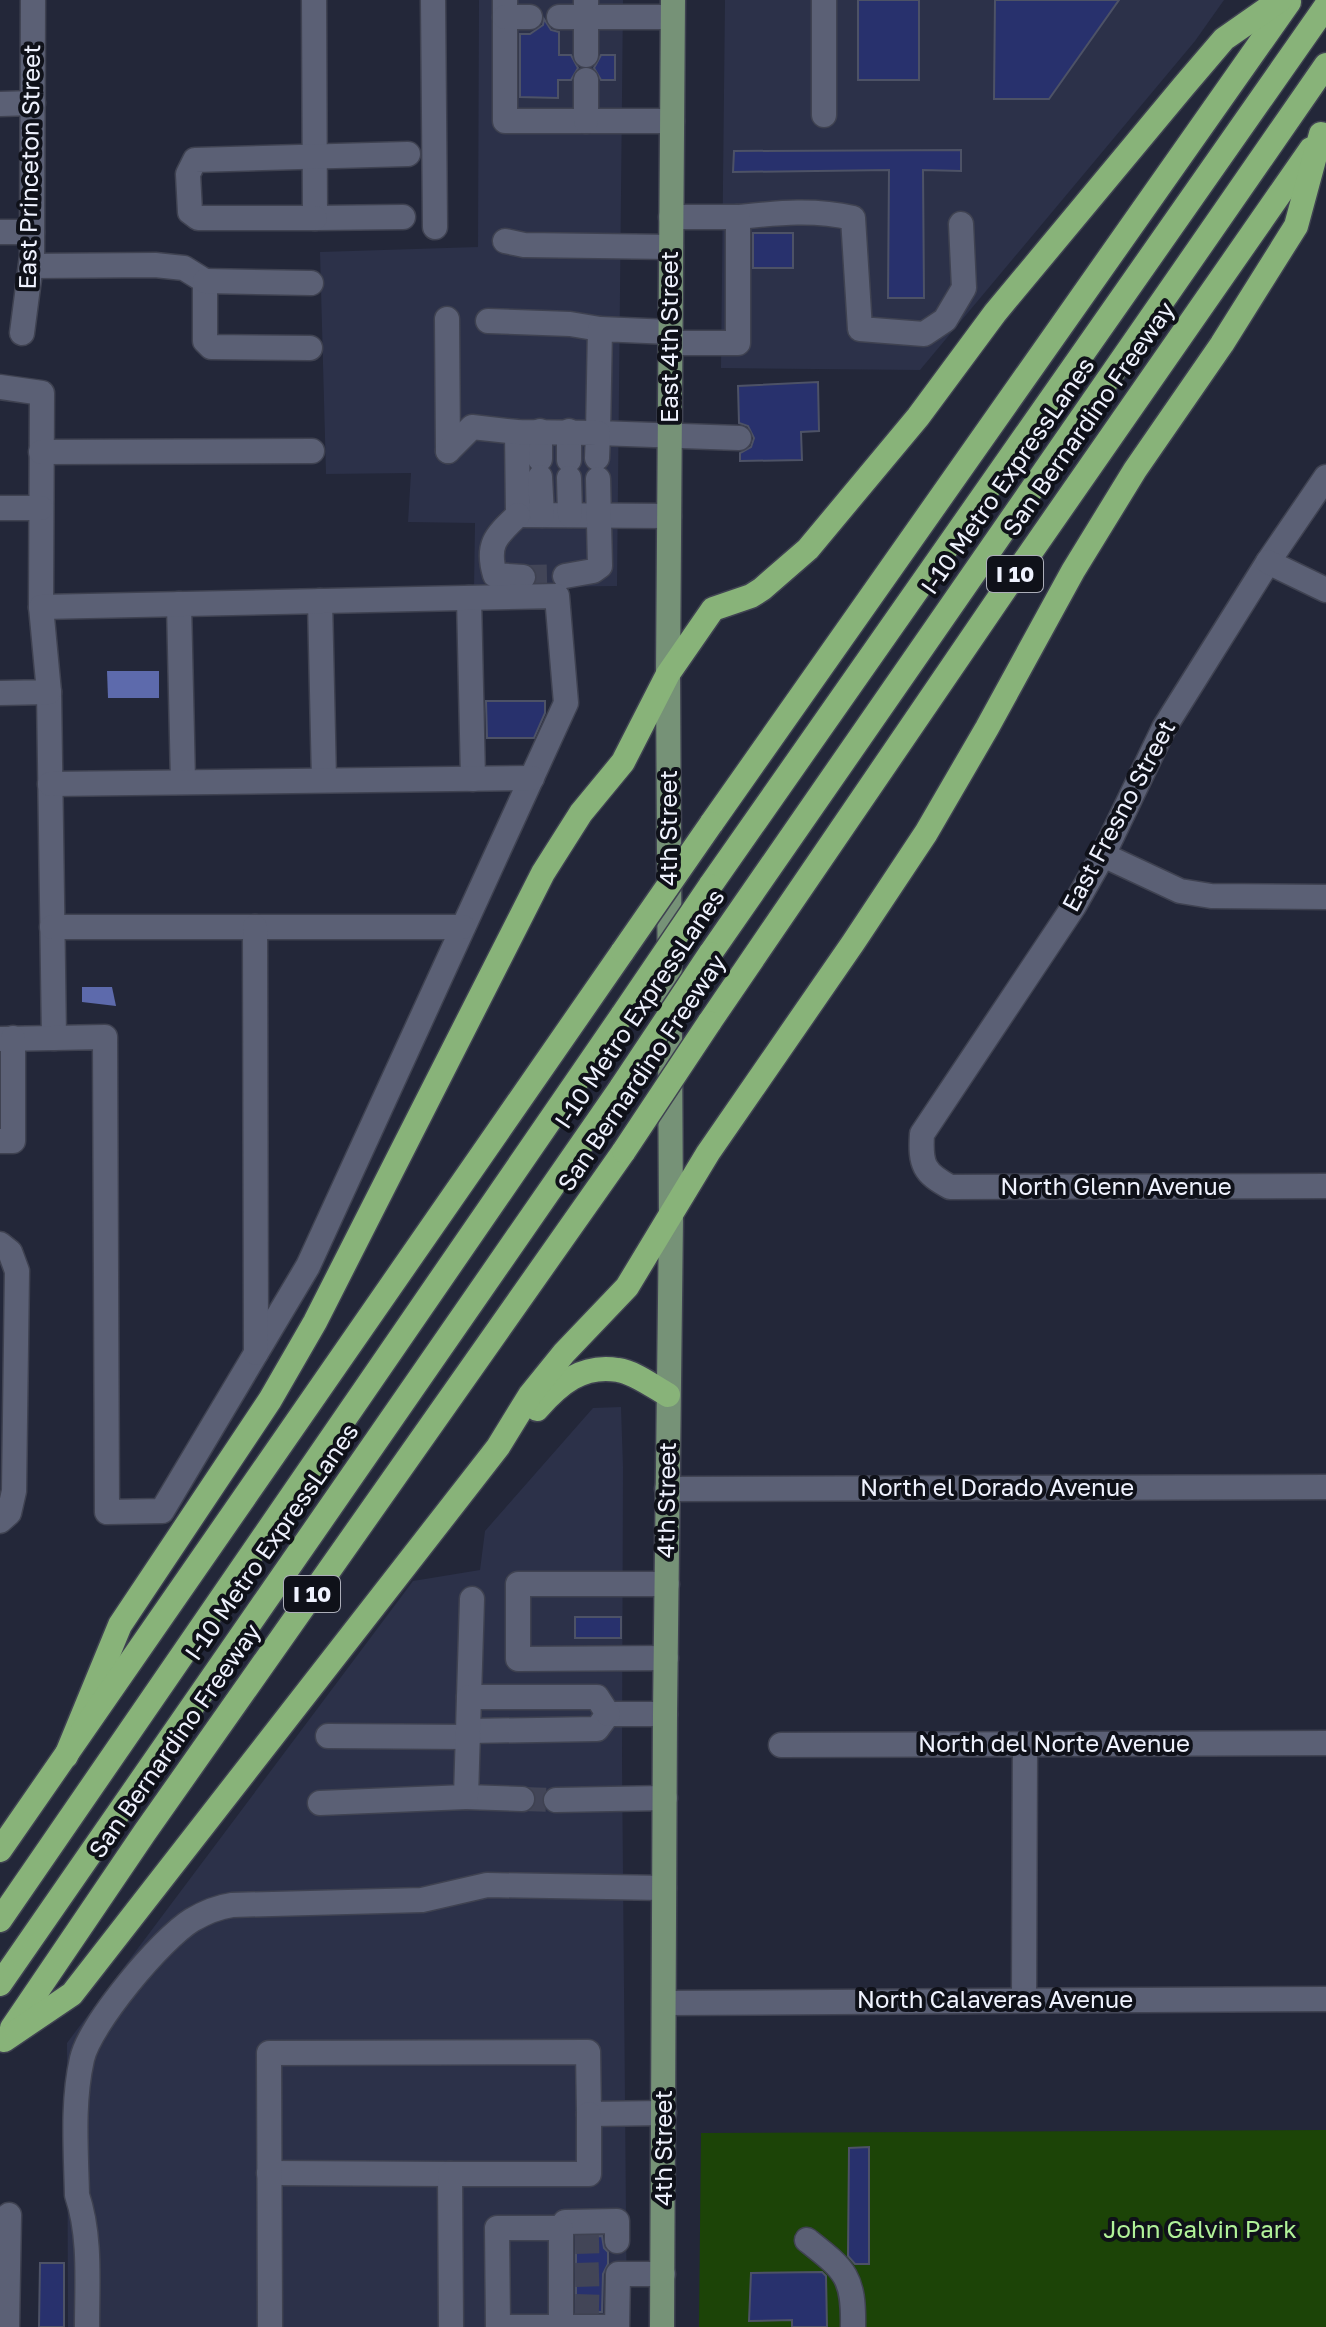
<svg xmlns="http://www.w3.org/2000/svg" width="1326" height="2327" font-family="'Golos Text',sans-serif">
<rect width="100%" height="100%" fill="#232739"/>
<g fill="#2c3149">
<polygon points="479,0 623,0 617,586 474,588 475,523 408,522 411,473 326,474 320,252 478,247"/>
<polygon points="725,0 1224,0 1195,41 920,370 721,368"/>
<polygon points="621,1407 623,1467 622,1760 627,2327 68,2327 67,2043 413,1581 480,1570 485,1531 593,1408"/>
</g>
<polygon fill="#1c4407" points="1326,2130 1326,2327 699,2327 701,2133"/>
<g fill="#5d6aac">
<polygon points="107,671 159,671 159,698 108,698"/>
<polygon points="112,987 116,1006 82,1002 82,987"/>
</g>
<g fill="#28316d" stroke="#4d5266" stroke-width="2">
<rect x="858" y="0" width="61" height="80"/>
<polygon points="995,0 1119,0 1049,99 994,99"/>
<polygon points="544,19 551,30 559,32 559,55 571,55 578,68 571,80 558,80 558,98 520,97 520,34 530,34 543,25"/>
<polygon points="601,55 615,55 615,80 601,80 594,68"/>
<polygon points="961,150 961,171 923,170 924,298 888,298 889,170 733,172 734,151"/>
<rect x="753" y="233" width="40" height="35"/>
<polygon points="818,382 819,431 801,432 802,460 740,461 740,453 751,447 754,438 748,426 739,423 738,386"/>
<polygon points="486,701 545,701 545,713 534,738 487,738"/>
<rect x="575" y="1617" width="46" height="21"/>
<polygon points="869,2147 869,2264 855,2264 848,2256 849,2148"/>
<polygon points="602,2236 604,2248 608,2252 608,2264 603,2274 602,2312 576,2312 576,2237"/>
<polygon points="40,2263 64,2263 64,2327 39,2327"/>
<polygon points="822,2272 826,2276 827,2327 792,2327 792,2320 749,2321 751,2273"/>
</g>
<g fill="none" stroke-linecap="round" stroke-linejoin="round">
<g stroke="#424557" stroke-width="24" stroke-dasharray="24 12" stroke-linecap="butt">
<polyline points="523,577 565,576"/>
<polyline points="522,1799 556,1800"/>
<polyline points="575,2242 608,2241"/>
<polyline points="575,2275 608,2274"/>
<polyline points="575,2306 608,2307"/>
</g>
<defs>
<g id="minor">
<polyline points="314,0 315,218 403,217"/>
<polyline points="433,0 435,227"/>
<polyline points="505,0 505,121 672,121"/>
<polyline points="824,0 824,115"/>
<polyline points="505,17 530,17"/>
<polyline points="559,17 672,17"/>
<polyline points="586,55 586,0"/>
<polyline points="586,80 586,121"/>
<polyline points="0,104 33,103"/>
<path d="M738,217C778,213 813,209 853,218L860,329L924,334L945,320L964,288L961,224"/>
<polyline points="315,218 198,218 190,212 188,174 195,160 408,154"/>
<polyline points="0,232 32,232"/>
<polyline points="505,241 524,245 671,247"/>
<polyline points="31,266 155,265 184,268 205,281 205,341 211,347 310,348"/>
<polyline points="205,281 311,283"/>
<polyline points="447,319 448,451"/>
<polyline points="488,321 570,324 600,329"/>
<polyline points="670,332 600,329 598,433 739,438"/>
<polyline points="22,333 32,256 33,0"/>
<polyline points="671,343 738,343 738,217 671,217"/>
<polyline points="0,387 42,393 41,607"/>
<polyline points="540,431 540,459"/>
<polyline points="569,431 569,460"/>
<polyline points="517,432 518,515 669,516"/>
<polyline points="448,451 472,427 517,432 598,433 597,458"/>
<polyline points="41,452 312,451"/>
<polyline points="540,477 542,515"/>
<path d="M1326,477L1268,562L1164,728L1103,855L1074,906L922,1134C920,1165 924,1173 950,1187L1326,1186"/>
<polyline points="569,478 570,515"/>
<polyline points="0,508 41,508"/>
<path d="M518,515C496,536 486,544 495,575L523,577"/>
<polyline points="1268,562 1326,590"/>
<polyline points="565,576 593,571 600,566 598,479"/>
<polyline points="469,598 473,779"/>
<polyline points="320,601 324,780"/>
<polyline points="179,604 183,782"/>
<polyline points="49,692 54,1038"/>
<polyline points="0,693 49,692 41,607 557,596 566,703 308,1266 162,1511 107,1512 105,1037 0,1039"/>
<polyline points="50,784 532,778"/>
<polyline points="1103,855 1180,891 1211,896 1326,897"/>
<polyline points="52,927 463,927"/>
<polyline points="255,927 256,1353"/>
<polyline points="0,1141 13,1141 13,1038"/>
<polyline points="0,1244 10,1252 17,1271 14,1491 9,1513 0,1521"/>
<polyline points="667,1489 1326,1487"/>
<polyline points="666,1658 518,1659 518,1584 667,1584"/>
<polyline points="469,1697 472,1599"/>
<polyline points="608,1714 665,1714"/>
<polyline points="469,1731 597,1729 608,1714"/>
<polyline points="328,1736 469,1737"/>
<polyline points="781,1745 1326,1743"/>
<polyline points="466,1797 522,1799"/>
<polyline points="556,1800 665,1798"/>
<polyline points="320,1803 466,1797 469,1697 597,1697 608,1714"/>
<polyline points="1024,1999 1025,1744"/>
<polyline points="664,2003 1326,1999"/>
<polyline points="269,2173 450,2174"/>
<polyline points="561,2228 565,2222 617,2221 617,2241"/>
<path d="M807,2240C845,2270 854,2276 853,2327"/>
<polyline points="7,2327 9,2215"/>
<path d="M87,2327C87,2284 91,2236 77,2195C76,2150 72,2103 82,2059C90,2024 161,1939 192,1920C204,1913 218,1907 232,1905L422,1900L487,1885L664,1888"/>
<polyline points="270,2327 269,2053 588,2052 589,2114 664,2113"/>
<polyline points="451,2327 450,2174 589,2174 589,2114"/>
<polyline points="561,2327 561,2228 497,2228 498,2327 617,2327 618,2274 663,2274"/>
</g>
<polyline id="major" points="662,2327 665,1714 671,1218 668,674 673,0"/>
<g id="highway">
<polyline points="711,824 1289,2"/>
<polyline points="710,886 1326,6"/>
<polyline points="710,954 1326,65"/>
<polyline points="709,1023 1001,595 1311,149"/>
<path d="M537,1409C559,1384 582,1364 618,1370C634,1372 654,1387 668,1395"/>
<polyline points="66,1756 120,1625 270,1400 315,1322 543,873 581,813 623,762 668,674 713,609 751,596 762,589 808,549 918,417 995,313 1183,87 1224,39 1280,0"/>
<polyline points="0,1850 623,951"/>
<polyline points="0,1920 623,1014"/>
<polyline points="0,1984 622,1086"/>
<polyline points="12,2028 145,1832 624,1151"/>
<polyline points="4,2040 72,1994 498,1447 530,1395 564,1353 627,1287 708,1153 853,943 926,833 987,728 1073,571 1135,470 1222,344 1296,226 1321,134"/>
</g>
</defs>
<use href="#minor" stroke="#3f4251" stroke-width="27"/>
<use href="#major" stroke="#3f4251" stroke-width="27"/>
<use href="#highway" stroke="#3f4251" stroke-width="27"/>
<use href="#minor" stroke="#5b6075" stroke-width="24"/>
<use href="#major" stroke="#769277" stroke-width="24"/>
<use href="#highway" stroke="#88b379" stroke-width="24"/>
<defs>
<g id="highway-bridge">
<polyline points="623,951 711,824"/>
<polyline points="623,1014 710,886"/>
<polyline points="622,1086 710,954"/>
<polyline points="624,1151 709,1023"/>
</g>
</defs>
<use href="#highway-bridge" stroke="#3f4251" stroke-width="27" stroke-linecap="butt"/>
<use href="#highway-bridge" stroke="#88b379" stroke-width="24"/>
</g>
<g text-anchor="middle" stroke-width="8" stroke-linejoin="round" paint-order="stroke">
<g fill="#0f1119" stroke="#acaeb9" stroke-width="2">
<rect x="987" y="556" width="56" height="36" rx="6"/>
<rect x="284" y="1576" width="56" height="36" rx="6"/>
</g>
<g font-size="22" font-weight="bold" fill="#eff2fe">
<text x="1015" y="582">I 10</text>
<text x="312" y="1602">I 10</text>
</g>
<g font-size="24" fill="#eff2fe" stroke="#0f1119">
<text transform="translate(30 167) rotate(-89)" y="8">East Princeton Street</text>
<text transform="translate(670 337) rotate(-90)" y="8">East 4th Street</text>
<text transform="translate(1089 419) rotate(-55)" y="8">San Bernardino Freeway</text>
<text transform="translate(1008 476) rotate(-55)" y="8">I-10 Metro ExpressLanes</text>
<text transform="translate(1119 816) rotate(-62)" y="8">East Fresno Street</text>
<text transform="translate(669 828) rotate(-90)" y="8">4th Street</text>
<text transform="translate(640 1009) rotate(-56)" y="8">I-10 Metro ExpressLanes</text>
<text transform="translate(642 1073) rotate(-56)" y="8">San Bernardino Freeway</text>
<text x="1116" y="1195">North Glenn Avenue</text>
<text x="997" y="1496">North el Dorado Avenue</text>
<text transform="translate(667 1500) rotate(-89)" y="8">4th Street</text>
<text transform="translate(272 1542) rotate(-55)" y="8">I-10 Metro ExpressLanes</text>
<text transform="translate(175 1741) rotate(-55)" y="8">San Bernardino Freeway</text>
<text x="1054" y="1752">North del Norte Avenue</text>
<text x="995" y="2008">North Calaveras Avenue</text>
<text transform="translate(664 2148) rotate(-90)" y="8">4th Street</text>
</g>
<g font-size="24" fill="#b1f299" stroke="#0f1119">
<text x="1200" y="2238">John Galvin Park</text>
</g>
</g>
</svg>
